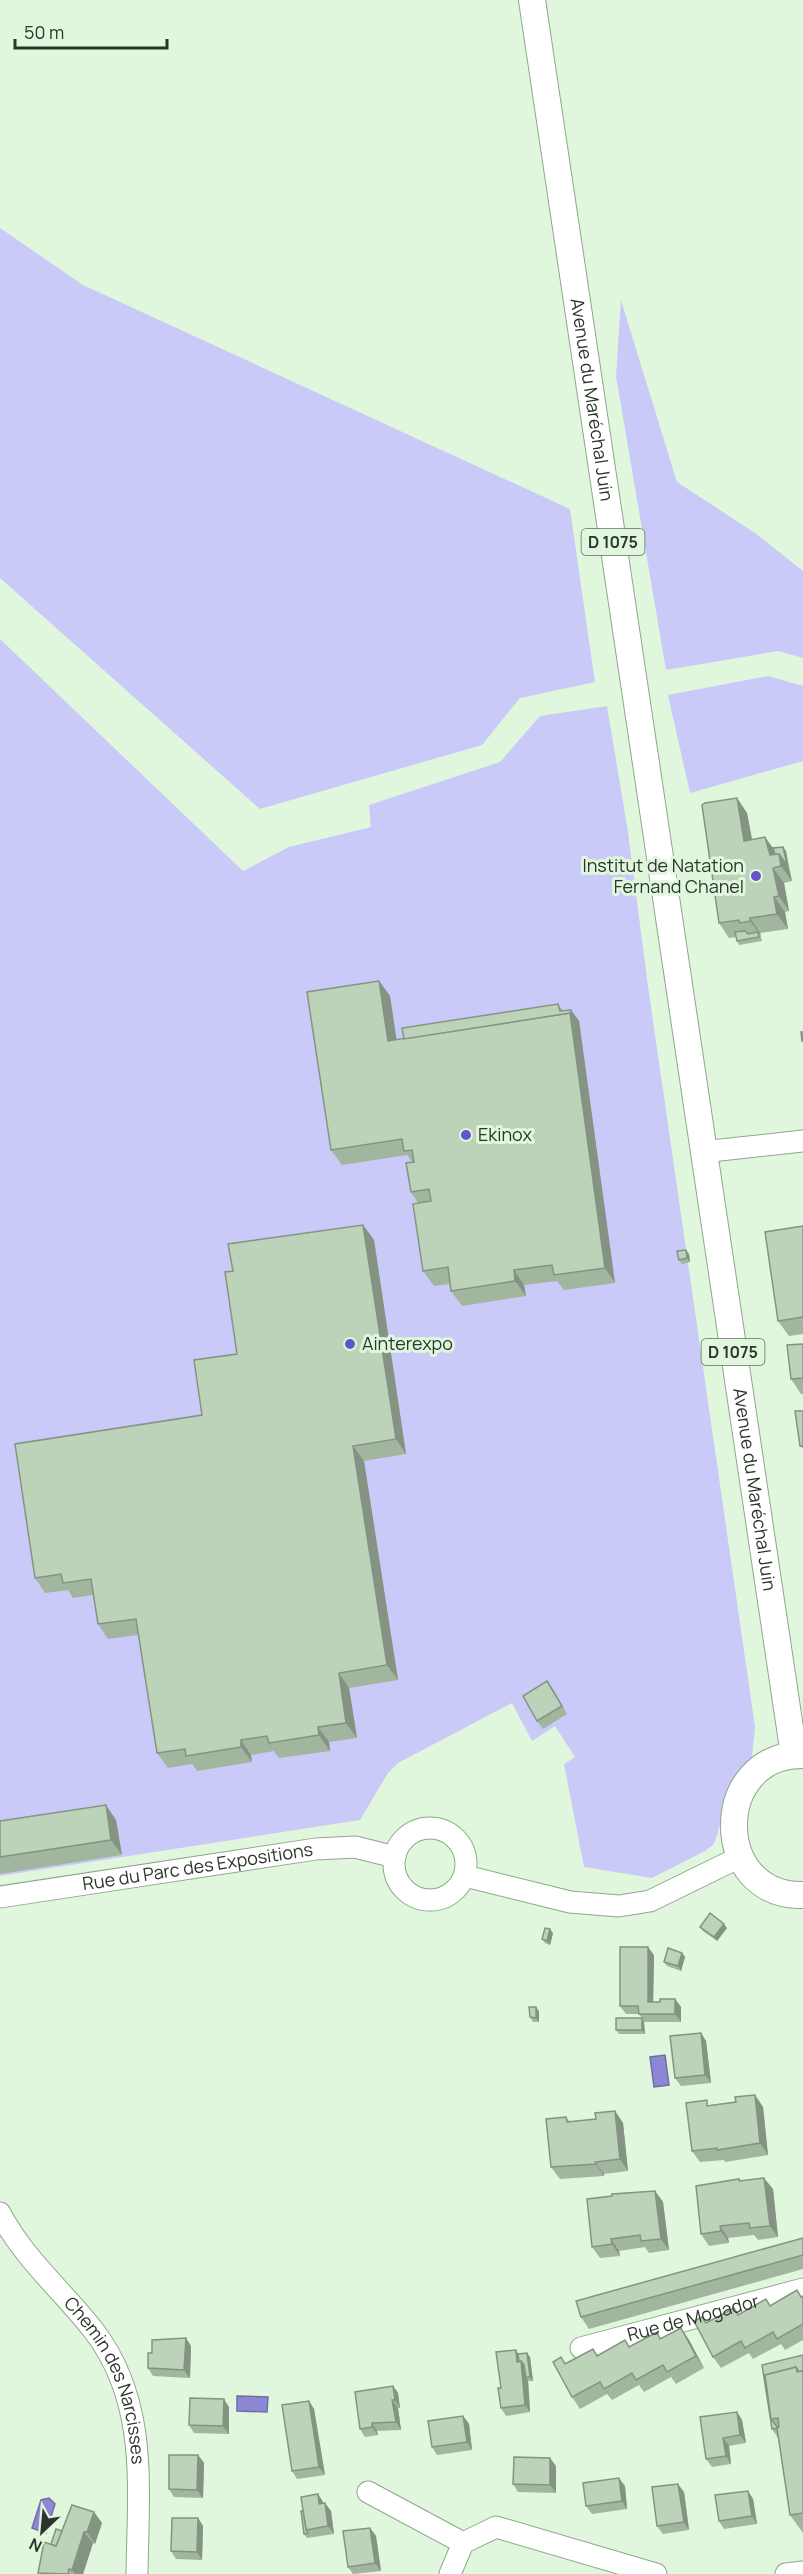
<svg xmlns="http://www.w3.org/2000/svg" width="803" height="2574" font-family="Manrope,sans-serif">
<rect width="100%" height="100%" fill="#e0f7dd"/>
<g fill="#cacaf8">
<polygon points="0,228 83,285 570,509 595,682 520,698 482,745 260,809 0,578"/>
<polygon points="621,300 677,482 755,533 803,571 803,658 778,651 666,670 616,376"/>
<polygon points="0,639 243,871 289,847 371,827 369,805 500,762 540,716 607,706 628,832 648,986 755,1727 752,1757 724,1813 714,1844 705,1851 652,1878 584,1867 564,1764 575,1757 555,1726 532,1741 512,1703 398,1763 388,1773 360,1820 0,1876"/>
<polygon points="768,676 803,686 803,761 690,793 668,695"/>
</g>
<g fill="#8c88d5" stroke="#6f6fa2" stroke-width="1.5">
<polygon points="665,2055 669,2085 654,2087 650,2057"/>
<polygon points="237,2396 268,2397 267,2412 237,2411"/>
<polygon points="49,2498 55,2504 46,2533 32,2528 41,2500"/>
</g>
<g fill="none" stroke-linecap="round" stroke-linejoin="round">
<defs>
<g id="minor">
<polyline points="702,1152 803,1141"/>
<circle cx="430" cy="1864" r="36"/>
<polyline points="465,1876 570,1902 619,1906 650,1901 740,1857"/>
<path id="s1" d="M0,1897L316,1849L355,1847L395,1857"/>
<path id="s2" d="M0,2213C24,2259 63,2291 94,2331C149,2403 138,2489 137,2574"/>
<path id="s3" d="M581,2348L803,2289"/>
<polyline points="368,2492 463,2543"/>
<polyline points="450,2574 463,2543 496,2527 656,2574"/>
<polyline points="786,2574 803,2572"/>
</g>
<g id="major">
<path id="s4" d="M532,0L794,1755"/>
<path d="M803,1755C711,1754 711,1897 803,1895"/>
</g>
</defs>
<use href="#minor" stroke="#90a68e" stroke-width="23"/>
<use href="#major" stroke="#90a68e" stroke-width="28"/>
<use href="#minor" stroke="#fff" stroke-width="21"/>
<use href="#major" stroke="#fff" stroke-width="26"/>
</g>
<g fill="#a2b59f">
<polygon points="737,798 747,813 752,839 773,848 783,847 786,851 792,881 784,883 789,911 785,912 788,929 760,933 762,941 739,945 737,941 736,937 729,938 719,923"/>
<polygon points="379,981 390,996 396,1040 558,1004 563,1011 571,1010 579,1021 580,1028 615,1283 564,1290 557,1281 524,1285 526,1296 462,1306 451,1291 450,1284 434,1286 423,1271 418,1203 411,1192 412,1162 407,1155 342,1165 331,1150"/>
<polygon points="363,1225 374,1240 406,1454 364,1461 398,1680 349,1688 357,1738 329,1742 330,1751 279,1758 274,1751 251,1755 252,1762 197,1771 192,1764 168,1768 157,1753 138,1635 108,1639 98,1624 93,1595 73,1598 68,1590 45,1593 35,1578 202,1415 237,1354 233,1271"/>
<polygon points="803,1226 803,1334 789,1336 778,1321"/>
<polygon points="686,1250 689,1254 690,1262 682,1264 679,1260"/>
<polygon points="803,1344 803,1394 801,1394 791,1379"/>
<polygon points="553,1689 567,1714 543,1729 537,1721"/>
<polygon points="116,1820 122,1855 0,1874 0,1821"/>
<polygon points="700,1927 727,1928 717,1941 703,1931"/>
<polygon points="553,1933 550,1945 545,1943 542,1939"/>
<polygon points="682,1953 685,1957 681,1971 667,1966 664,1962"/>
<polygon points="654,1955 653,2002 660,2002 675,1999 681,2007 681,2022 644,2022 645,2034 619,2034 616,2030 642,2018 639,2014 626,2014 620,2006"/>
<polygon points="539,2011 539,2022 533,2022 530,2017"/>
<polygon points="701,2033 706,2041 711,2083 681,2086 675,2078"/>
<polygon points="755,2095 763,2107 768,2155 725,2162 724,2160 700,2162 692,2151 710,2105 736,2102"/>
<polygon points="615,2111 623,2123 628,2171 604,2174 604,2176 560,2179 551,2167 566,2117 570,2122 596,2119"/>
<polygon points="740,2181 773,2189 778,2237 758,2240 754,2235 728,2238 729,2243 709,2246 701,2234"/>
<polygon points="655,2191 663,2202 669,2250 649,2253 645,2247 619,2251 620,2256 600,2258 592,2247"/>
<polygon points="803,2238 803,2269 589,2329 581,2317"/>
<polygon points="797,2290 802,2297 803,2296 803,2340 785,2350 781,2344 753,2359 749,2353 721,2368 713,2357 702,2317 707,2323 734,2308 738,2315 766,2299 770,2306"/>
<polygon points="681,2328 689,2340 704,2368 676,2384 671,2377 644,2392 639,2385 612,2400 607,2394 580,2409 572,2397 561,2357 566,2364 593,2349 597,2356 661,2339"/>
<polygon points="191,2346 190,2378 153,2376 148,2368 152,2353"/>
<polygon points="516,2350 518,2354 527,2353 530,2357 533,2381 529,2381 528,2380 530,2412 506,2416 501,2408 500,2379"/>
<polygon points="803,2355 803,2533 790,2515 778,2438 772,2429 762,2365"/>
<polygon points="393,2386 398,2393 400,2408 398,2408 401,2430 377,2431 378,2435 365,2437 360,2429"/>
<polygon points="309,2401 314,2409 325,2475 297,2479 292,2471"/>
<polygon points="229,2407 229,2434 194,2433 189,2425"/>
<polygon points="737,2412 742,2420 746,2443 729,2446 731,2464 712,2467 706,2459"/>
<polygon points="463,2416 469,2424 472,2450 437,2455 432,2447"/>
<polygon points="198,2455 204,2463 203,2498 174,2497 169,2489"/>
<polygon points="556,2466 556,2493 518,2492 513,2484"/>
<polygon points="625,2486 627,2509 592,2514 586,2506"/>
<polygon points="748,2491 753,2499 757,2524 724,2529 719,2521"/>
<polygon points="684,2492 689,2530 663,2534 657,2526"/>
<polygon points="318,2494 324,2504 331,2511 334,2534 307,2538 304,2534 303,2511"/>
<polygon points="94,2512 102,2523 95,2544 93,2543 83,2574 38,2574 51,2544 62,2531"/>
<polygon points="198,2518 203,2526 202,2560 176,2559 171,2551"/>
<polygon points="370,2528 376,2536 381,2571 353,2574 348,2567"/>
</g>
<g fill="#849382">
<polygon points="737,798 747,813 755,856 744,841"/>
<polygon points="765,837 776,852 777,866 770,855"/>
<polygon points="783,847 786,851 789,869 787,865"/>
<polygon points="779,854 789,869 792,881 781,866"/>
<polygon points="773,868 784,883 789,911 779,896"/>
<polygon points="774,897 785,912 788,929 777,914"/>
<polygon points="750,918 760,933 761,936 750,921"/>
<polygon points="379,981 390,996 399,1056 388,1041"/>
<polygon points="571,1010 579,1021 615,1283 605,1268 570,1013"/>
<polygon points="363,1225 374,1240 406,1454 396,1439"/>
<polygon points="686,1250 689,1254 690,1262 687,1258"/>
<polygon points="514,1270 524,1285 526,1296 515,1281"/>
<polygon points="353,1446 364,1461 398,1680 387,1665"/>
<polygon points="339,1673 349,1688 357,1738 346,1723"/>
<polygon points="318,1727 329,1742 330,1751 319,1735"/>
<polygon points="241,1740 251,1755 252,1762 241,1747"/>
<polygon points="106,1805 116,1820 122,1855 111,1840"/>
<polygon points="724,1924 727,1928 717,1941 714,1937"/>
<polygon points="550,1929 553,1933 550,1945 547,1941"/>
<polygon points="648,1947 654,1955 653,2010 648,2002"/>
<polygon points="682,1953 685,1957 681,1971 678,1966"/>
<polygon points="675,1999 681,2007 681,2022 675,2014"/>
<polygon points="536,2007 539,2011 539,2022 536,2018"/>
<polygon points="642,2018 644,2022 645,2034 642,2030"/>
<polygon points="701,2033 706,2041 711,2083 705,2075"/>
<polygon points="755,2095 763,2107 768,2155 760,2143"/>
<polygon points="615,2111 623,2123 628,2171 620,2159"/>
<polygon points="595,2162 604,2174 604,2176 596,2164"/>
<polygon points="764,2178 773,2189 778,2237 770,2226"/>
<polygon points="655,2191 663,2202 669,2250 661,2239"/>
<polygon points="720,2226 728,2238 729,2243 721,2231"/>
<polygon points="611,2239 619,2251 620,2256 612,2244"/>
<polygon points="681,2328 689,2340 704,2368 696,2356"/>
<polygon points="186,2338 191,2346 190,2378 184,2370"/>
<polygon points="516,2350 521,2358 527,2369 526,2377 528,2380 530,2412 525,2405 517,2362"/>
<polygon points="527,2353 530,2357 533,2381 530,2377"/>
<polygon points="393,2386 398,2393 400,2408 395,2400"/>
<polygon points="224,2399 229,2407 229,2434 223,2426"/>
<polygon points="392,2400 398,2408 401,2430 396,2422"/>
<polygon points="309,2401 314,2409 325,2475 319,2467"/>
<polygon points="737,2412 742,2420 746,2443 740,2435"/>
<polygon points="463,2416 469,2424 472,2450 467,2442"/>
<polygon points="372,2423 377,2431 378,2435 372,2427"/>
<polygon points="723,2438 729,2446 731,2464 726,2456"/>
<polygon points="198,2455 204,2463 203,2498 197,2490"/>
<polygon points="550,2458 556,2466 556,2493 550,2485"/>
<polygon points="619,2478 625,2486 627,2509 622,2501"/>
<polygon points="678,2484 684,2492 689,2530 684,2522"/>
<polygon points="748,2491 753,2499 757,2524 752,2516"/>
<polygon points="318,2494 323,2502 325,2512 319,2504"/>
<polygon points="325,2503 331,2511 334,2534 328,2526"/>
<polygon points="94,2512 102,2523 95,2544 87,2532"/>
<polygon points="198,2518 203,2526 202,2560 197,2552"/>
<polygon points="370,2528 376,2536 381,2571 375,2563"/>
<polygon points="84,2532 93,2543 83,2574 75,2574 72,2570"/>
</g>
<g fill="#bcd2b9" stroke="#849382" stroke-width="1.5">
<polygon points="737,798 744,841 765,837 770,855 779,854 781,866 773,868 779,896 774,897 777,914 750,918 750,921 740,923 739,920 719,923 702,805 705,803"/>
<polygon points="783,847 787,865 779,854 775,854 773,848"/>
<polygon points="745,931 748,934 758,932 759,937 737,941 735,932"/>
<polygon points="379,981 388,1041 570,1013 605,1268 554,1275 552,1265 514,1270 515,1281 451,1291 448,1267 423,1271 413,1204 431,1201 429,1189 411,1192 406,1163 414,1162 412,1150 404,1151 402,1139 331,1150 307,992"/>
<polygon points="558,1004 560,1011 571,1010 572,1017 570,1013 404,1039 402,1028"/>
<polygon points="801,1032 803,1032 803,1041 802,1041"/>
<polygon points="363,1225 396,1439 353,1446 387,1665 339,1673 346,1723 318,1727 319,1735 269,1743 267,1736 241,1740 241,1747 186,1756 185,1749 157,1753 136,1619 98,1624 91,1579 63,1583 61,1574 35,1578 15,1444 202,1415 194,1360 237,1354 225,1272 233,1271 228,1244"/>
<polygon points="803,1226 803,1317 778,1321 765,1232"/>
<polygon points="686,1250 687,1258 679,1260 677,1251"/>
<polygon points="803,1344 803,1378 791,1379 787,1345"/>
<polygon points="795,1411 803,1411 803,1447 800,1446"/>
<polygon points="547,1681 562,1706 537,1721 523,1696"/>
<polygon points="106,1805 111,1840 0,1857 0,1821"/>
<polygon points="710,1913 724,1924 714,1937 700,1927"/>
<polygon points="545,1928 550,1929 547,1941 542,1939"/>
<polygon points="620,1947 648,1947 648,2002 660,2002 660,1999 675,1999 675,2014 639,2014 638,2006 620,2006"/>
<polygon points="668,1948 682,1953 678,1966 664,1962"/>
<polygon points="529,2007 536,2007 536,2018 530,2017"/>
<rect x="616" y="2018" width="26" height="12"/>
<polygon points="701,2033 705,2075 675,2078 670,2036"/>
<polygon points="755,2095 760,2143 717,2150 717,2148 692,2151 686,2103 707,2100 707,2106 736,2102 735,2097"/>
<polygon points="615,2111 620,2159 595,2162 596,2164 551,2167 546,2119 566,2117 567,2122 596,2119 595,2113"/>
<polygon points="764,2178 770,2226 750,2228 749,2223 720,2226 721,2231 701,2234 696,2186 739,2179 739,2181"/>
<polygon points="655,2191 661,2239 641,2241 640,2235 611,2239 612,2244 592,2247 587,2199 612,2196 612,2194"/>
<polygon points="803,2238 803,2255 581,2317 576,2301"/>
<polygon points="797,2290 801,2297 803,2296 803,2324 777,2339 773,2332 745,2348 741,2341 713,2357 694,2321 702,2317 706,2323 734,2308 738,2315 766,2299 770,2306"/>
<polygon points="681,2328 696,2356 667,2372 663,2365 636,2380 632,2373 604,2389 600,2382 572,2397 553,2362 561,2357 565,2364 593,2349 597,2356 625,2340 629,2347 657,2332 660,2339"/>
<polygon points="186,2338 184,2370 148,2368 148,2353 152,2353 152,2340"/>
<polygon points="516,2350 517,2362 521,2361 525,2405 501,2408 498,2388 501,2388 496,2352"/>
<polygon points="527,2353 530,2377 526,2377 524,2365 521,2361 519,2361 518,2354"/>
<polygon points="803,2355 803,2371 799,2372 796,2367 765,2375 771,2419 778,2428 772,2429 762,2365"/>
<polygon points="796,2367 797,2372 803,2371 803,2513 790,2515 777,2428 779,2427 778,2418 771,2419 765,2375"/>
<polygon points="393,2386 395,2400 392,2400 396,2422 372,2423 372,2427 360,2429 355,2392"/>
<polygon points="190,2398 224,2399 223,2426 189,2425"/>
<polygon points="309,2401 319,2467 292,2471 282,2405"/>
<polygon points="737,2412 740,2435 723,2438 726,2456 706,2459 700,2417"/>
<polygon points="463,2416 467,2442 432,2447 428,2421"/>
<polygon points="169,2455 198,2455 197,2490 169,2489"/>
<polygon points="514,2457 550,2458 550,2485 513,2484"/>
<polygon points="619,2478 622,2501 586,2506 583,2483"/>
<polygon points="678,2484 684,2522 657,2526 652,2487"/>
<polygon points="748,2491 752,2516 719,2521 715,2495"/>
<polygon points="318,2494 319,2504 325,2503 328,2526 306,2530 301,2497"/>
<polygon points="72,2505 94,2512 87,2532 84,2532 72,2570 69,2569 68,2574 38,2573 44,2542 56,2546"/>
<polygon points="301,2511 303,2511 306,2530 308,2533 304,2534"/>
<polygon points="172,2518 198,2518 197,2552 171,2551"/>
<polygon points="370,2528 375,2563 348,2567 343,2531"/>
<polygon points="56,2529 62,2531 56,2546 51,2544"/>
</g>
<g fill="#6553cc" stroke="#e0f7dd" stroke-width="2">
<circle cx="756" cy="876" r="6"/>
<circle cx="466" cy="1135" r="6"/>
<circle cx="350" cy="1344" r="6"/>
</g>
<g text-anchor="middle" stroke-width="6" stroke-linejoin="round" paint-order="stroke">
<g fill="#e0f7dd" stroke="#626f60" stroke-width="1.5">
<rect x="581.5" y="529" width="63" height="26" rx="4.5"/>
<rect x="701.5" y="1339" width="63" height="26" rx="4.5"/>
</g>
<g font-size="16" font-weight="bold" fill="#2c352b">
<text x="613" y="548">D 1075</text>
<text x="733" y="1358">D 1075</text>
</g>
<g font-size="18" fill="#2c352b" stroke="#e0f7dd">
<text dy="6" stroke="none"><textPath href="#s4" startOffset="404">Avenue du Maréchal Juin</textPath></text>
<text dy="6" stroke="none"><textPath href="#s4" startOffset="1506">Avenue du Maréchal Juin</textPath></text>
<text dy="6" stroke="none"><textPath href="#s1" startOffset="200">Rue du Parc des Expositions</textPath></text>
<text dy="6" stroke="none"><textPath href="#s3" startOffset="116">Rue de Mogador</textPath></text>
<text dy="6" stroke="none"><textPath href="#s2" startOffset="202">Chemin des Narcisses</textPath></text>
</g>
<g font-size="18" fill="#2c352b" stroke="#e0f7dd" text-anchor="start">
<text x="744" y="872" text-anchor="end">Institut de Natation<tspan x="744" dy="21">Fernand Chanel</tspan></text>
<text x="478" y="1141">Ekinox</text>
<text x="362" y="1350">Ainterexpo</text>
</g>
</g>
<g transform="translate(42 2532) rotate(206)" stroke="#e0f7dd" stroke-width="4.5" paint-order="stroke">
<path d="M0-4.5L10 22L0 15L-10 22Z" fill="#2c352b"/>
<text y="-9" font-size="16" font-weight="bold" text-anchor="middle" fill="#2c352b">N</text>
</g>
<path d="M15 39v9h152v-9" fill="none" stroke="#2c352b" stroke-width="3"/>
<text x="24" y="39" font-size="18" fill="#2c352b" stroke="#e0f7dd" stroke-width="4.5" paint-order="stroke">50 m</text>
</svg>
